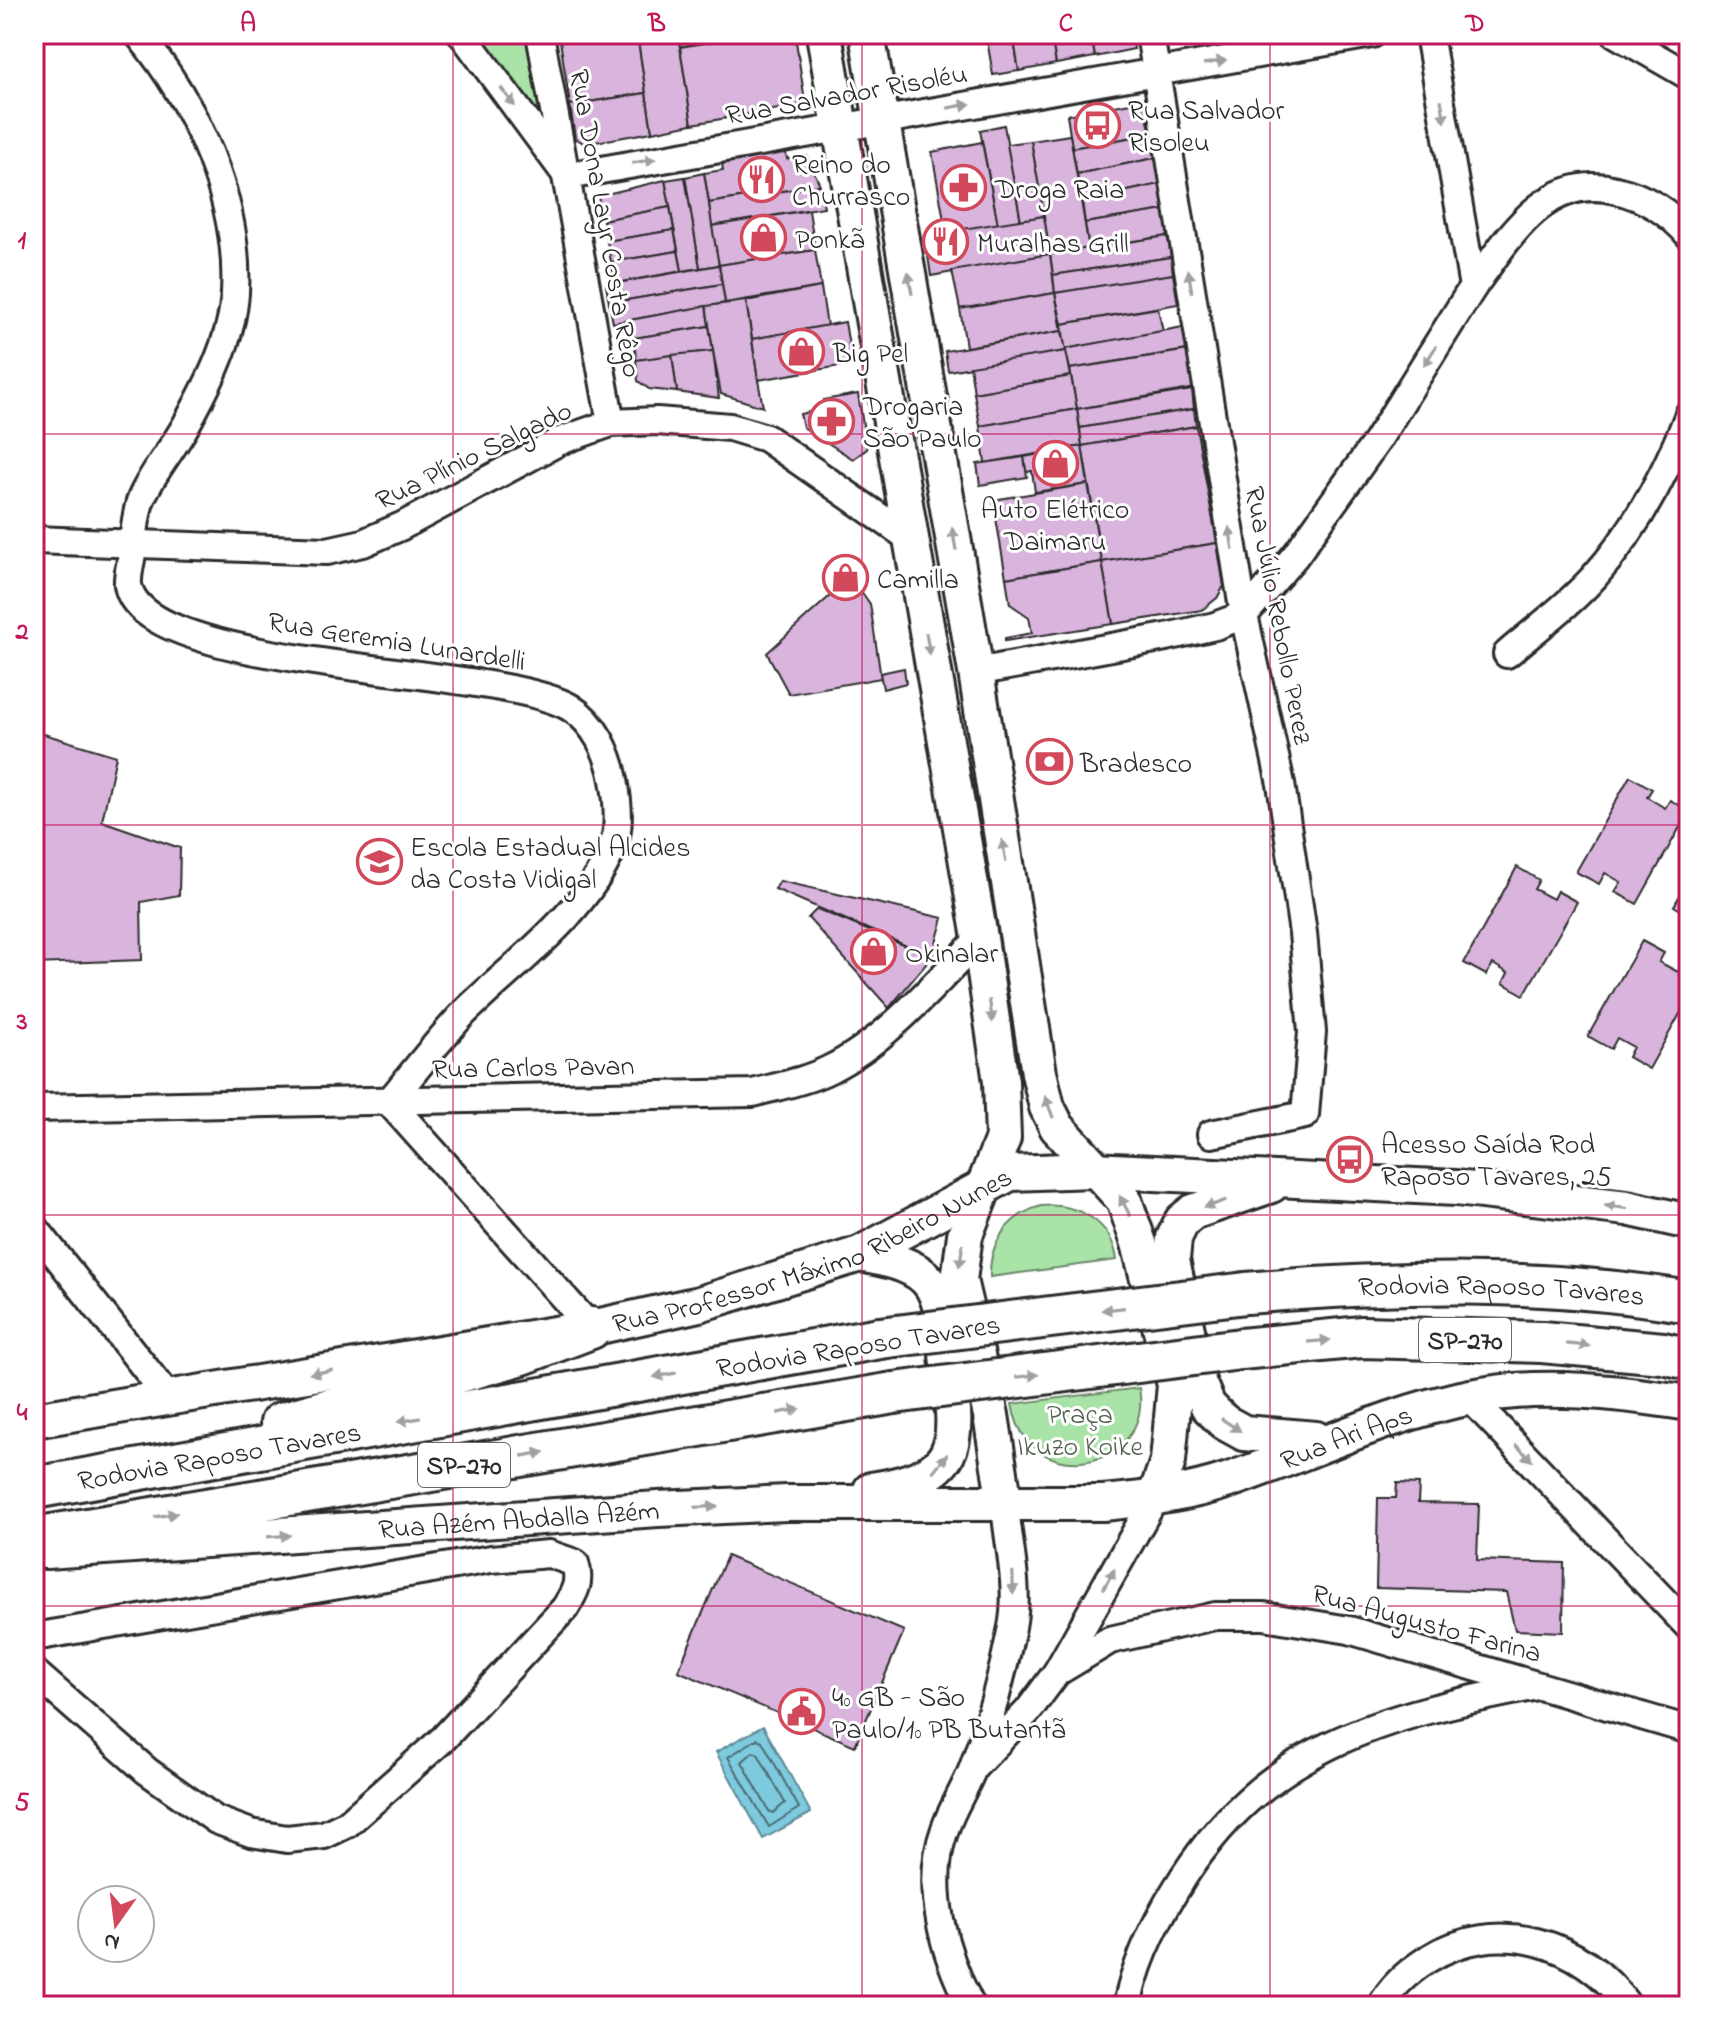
<svg xmlns="http://www.w3.org/2000/svg" width="1723" height="2040" font-family="'Indie Flower',sans-serif">
<rect width="100%" height="100%" fill="#fff"/>
<filter id="ink" filterUnits="userSpaceOnUse"><feTurbulence type="fractalNoise" baseFrequency=".0125" numOctaves="2"/><feDisplacementMap in="SourceGraphic" scale="16" xChannelSelector="R" yChannelSelector="G"/><feConvolveMatrix kernelMatrix="1 2 1 2 8 2 1 2 1" color-interpolation-filters="sRGB"/></filter>
<g filter="url(#ink)">
<g fill="#a9e3a7" stroke="#6a8769" stroke-width="2">
<polygon points="468,34 534,34 555,156"/>
<path d="M1041,1206C1077,1202 1112,1222 1117,1260L990,1277C989,1243 1008,1215 1041,1206Z"/>
<path d="M1139,1388C1154,1470 1027,1496 1012,1404Z"/>
</g>
<polygon fill="#7ecade" stroke="#5d8a96" stroke-width="2" points="763,1726 811,1813 763,1839 716,1752"/>
<g fill="none" stroke-linecap="round" stroke-linejoin="round">
<g stroke="#4c6b73" stroke-width="2">
<polygon points="757,1739 762,1741 799,1808 769,1827 728,1757"/>
<polygon points="753,1752 758,1754 785,1803 773,1813 769,1811 742,1762"/>
</g>
</g>
<g fill="#d9b4dd" stroke="#2b2b2b" stroke-width="2">
<polygon points="559,34 637,34 646,93 570,105"/>
<polygon points="637,34 678,34 692,124 652,132"/>
<polygon points="678,34 757,34 680,47"/>
<polygon points="757,34 795,34 805,101 796,106 692,124 680,47"/>
<polygon points="986,34 1013,34 1019,71 993,75"/>
<polygon points="1013,34 1051,34 1056,64 1019,71"/>
<polygon points="1051,34 1091,34 1095,57 1056,64"/>
<polygon points="1091,34 1131,34 1134,49 1095,57"/>
<polygon points="646,93 652,132 585,144 575,138 570,105"/>
<polygon points="1135,102 1145,107 1151,134 1072,148 1067,115"/>
<polygon points="1004,125 1021,221 998,225 980,130"/>
<polygon points="1151,134 1155,158 1077,174 1072,148"/>
<polygon points="1070,135 1089,248 1050,254 1031,141"/>
<polygon points="1031,141 1044,216 1021,221 1007,144"/>
<polygon points="982,142 998,225 946,232 932,152"/>
<polygon points="785,146 787,159 807,156 820,185 709,203 704,173 723,170 721,158"/>
<polygon points="1155,158 1160,184 1082,201 1077,174"/>
<polygon points="704,173 719,265 700,268 685,177"/>
<polygon points="685,177 700,268 682,271 665,180"/>
<polygon points="665,180 670,207 603,220 598,196"/>
<polygon points="1160,184 1165,210 1085,223 1082,201"/>
<polygon points="820,185 824,207 712,226 709,203"/>
<polygon points="670,207 674,230 607,241 603,220"/>
<polygon points="809,210 815,250 719,265 712,226"/>
<polygon points="1165,210 1168,236 1089,248 1085,223"/>
<polygon points="1044,216 1050,254 931,276 925,235"/>
<polygon points="674,230 678,251 611,262 607,241"/>
<polygon points="1168,236 1171,257 1053,275 1050,254"/>
<polygon points="815,250 821,287 725,303 719,265"/>
<polygon points="678,251 682,271 616,283 611,262"/>
<polygon points="1050,254 1055,293 960,309 952,271"/>
<polygon points="1171,257 1173,275 1055,293 1053,275"/>
<polygon points="719,265 722,284 609,303 606,285"/>
<polygon points="1173,274 1178,304 1062,324 1055,293"/>
<polygon points="722,284 725,303 613,323 609,303"/>
<polygon points="821,287 827,326 752,339 746,301"/>
<polygon points="1055,293 1062,331 966,347 960,309"/>
<polygon points="746,301 758,380 763,407 721,394 713,351 706,306"/>
<polygon points="706,306 709,326 634,338 630,320"/>
<polygon points="1158,308 1163,332 1065,349 1062,324"/>
<polygon points="845,322 852,364 758,380 752,339"/>
<polygon points="709,326 713,351 636,360 634,338"/>
<polygon points="1183,327 1187,350 1070,369 1065,349"/>
<polygon points="1062,331 1066,351 948,371 945,351"/>
<polygon points="1189,350 1196,388 1077,409 1070,369"/>
<polygon points="713,351 719,398 677,392 672,355"/>
<polygon points="1066,351 1071,376 974,393 970,366"/>
<polygon points="672,355 677,392 649,389 638,381 636,360"/>
<polygon points="1071,376 1077,409 980,426 974,393"/>
<polygon points="1192,390 1194,409 1080,428 1077,409"/>
<polygon points="858,394 867,449 853,459 803,427 800,414 824,409 823,400"/>
<polygon points="1077,409 1082,446 985,463 980,426"/>
<polygon points="1194,409 1196,426 1082,446 1080,428"/>
<polygon points="1196,426 1217,543 1102,562 1082,446"/>
<polygon points="1082,446 1088,484 1035,492 1032,471 1026,472 1024,457"/>
<polygon points="1024,457 1027,477 980,485 977,464"/>
<polygon points="1088,484 1102,562 1006,578 993,500"/>
<polygon points="1217,543 1224,586 1217,598 1202,610 1113,624 1102,562"/>
<polygon points="1102,562 1113,624 1005,641 1005,638 1032,633 1029,617 1010,604 1006,578"/>
<polygon points="851,577 870,604 881,678 789,694 767,653"/>
<polygon points="904,668 906,683 883,689 880,673"/>
<polygon points="34,731 116,756 102,821 180,848 179,895 141,902 142,960 34,964"/>
<polygon points="1630,776 1652,789 1647,797 1665,808 1670,800 1689,811 1637,904 1615,892 1621,882 1605,873 1599,884 1576,872"/>
<polygon points="1517,867 1539,880 1534,889 1553,899 1557,891 1577,902 1524,995 1503,983 1508,973 1493,964 1486,975 1464,963"/>
<polygon points="1689,879 1689,915 1674,906"/>
<polygon points="780,881 943,918 932,957 775,889"/>
<polygon points="817,909 932,957 889,1008 808,918"/>
<polygon points="1642,941 1664,953 1659,962 1678,972 1682,965 1689,969 1689,998 1649,1069 1628,1057 1633,1047 1617,1038 1611,1049 1588,1036"/>
<polygon points="1397,1483 1419,1484 1418,1503 1479,1504 1477,1560 1564,1563 1563,1632 1515,1630 1506,1592 1376,1588 1378,1498 1396,1498"/>
<polygon points="727,1556 904,1631 855,1746 678,1671"/>
</g>
<g fill="none" stroke-linecap="round" stroke-linejoin="round">
<defs>
<g id="minor">
<path d="M138,34C196,104 240,200 235,293C232,340 208,385 186,425C172,450 152,473 141,499C135,515 134,536 132,553C131,562 127,576 128,585C143,673 499,664 571,708C595,723 609,753 614,780C618,802 621,828 612,849C584,915 515,963 465,1012C438,1040 414,1072 389,1102L591,1328"/>
<polyline points="462,34 567,176 1372,34"/>
<polyline points="540,34 611,423"/>
<polyline points="1150,34 1244,615 1281,784 1303,933 1312,1032 1305,1115 1211,1134"/>
<polyline points="1616,34 1689,76"/>
<path d="M1473,287C1508,239 1546,172 1616,190C1646,197 1669,212 1689,235"/>
<polyline points="34,540 327,551 363,543 402,526 560,441 611,423 657,421 730,427 766,438 908,537"/>
<path d="M1507,654C1536,629 1569,605 1594,577C1635,531 1667,471 1689,414"/>
<polyline points="976,672 1166,637 1215,626 1244,615 1295,556 1377,441 1473,287 1429,34"/>
<path d="M34,1108L753,1093C779,1086 806,1081 830,1069C888,1040 935,983 980,938"/>
<polyline points="34,1227 168,1397"/>
<polyline points="1469,1397 1689,1627"/>
<path d="M34,1637L491,1559L549,1554L575,1563C581,1582 575,1592 565,1608L443,1739L347,1824L324,1835L287,1839L251,1833L216,1820L147,1771L34,1672"/>
<polyline points="1057,1672 1110,1640 1215,1616 1264,1616 1349,1630 1689,1730"/>
<polyline points="975,1766 1028,1711 1057,1672 1155,1498"/>
<path d="M971,2006C944,1955 924,1886 945,1829C952,1808 965,1789 973,1768C989,1724 1003,1673 1012,1627C1020,1587 1008,1545 1005,1505"/>
<path d="M1127,2006C1135,1964 1154,1925 1176,1889C1263,1745 1382,1716 1537,1686"/>
<path d="M1381,2006C1392,1985 1409,1971 1428,1959C1496,1916 1583,1941 1628,2006"/>
</g>
<g id="major">
<polyline points="824,34 980,938 1001,1082 1003,1138 965,1235 959,1280 991,1415 1005,1505"/>
<polyline points="867,34 976,672 1039,1073 1047,1107 1057,1127 1124,1200 1139,1243 1175,1385 1168,1461 1155,1498"/>
<polyline points="1271,1185 1193,1212 1182,1221 1174,1238 1172,1260 1198,1382 1208,1406 1224,1422 1244,1433 1316,1439"/>
<path d="M860,1254C884,1259 917,1263 932,1286C945,1308 945,1340 948,1364C958,1446 964,1475 871,1490"/>
<path id="s1" d="M34,1420L591,1328L699,1304L860,1254L1010,1173L1093,1170L1456,1188L1627,1208L1689,1222"/>
<path id="s2" d="M46,1551L658,1509L787,1503H1103C1146,1499 1188,1494 1229,1480C1309,1453 1387,1413 1471,1397C1542,1383 1618,1392 1689,1403"/>
</g>
<g id="highway">
<path id="s3" d="M1246,1293C1394,1281 1542,1277 1689,1302"/>
<polyline points="1241,1349 1362,1337 1542,1342 1663,1353 1689,1359"/>
<polyline points="281,1423 522,1354 591,1328"/>
<path id="s4" d="M34,1488L880,1338"/>
<polyline points="34,1538 894,1393"/>
</g>
</defs>
<use href="#minor" stroke="#2b2b2b" stroke-width="32"/>
<use href="#major" stroke="#2b2b2b" stroke-width="40"/>
<use href="#highway" stroke="#2b2b2b" stroke-width="46"/>
<use href="#minor" stroke="#fff" stroke-width="26"/>
<use href="#major" stroke="#fff" stroke-width="34"/>
<use href="#highway" stroke="#fff" stroke-width="40"/>
<defs>
<g id="highway-bridge">
<polyline points="880,1338 1246,1293"/>
<polyline points="894,1393 1241,1349"/>
</g>
</defs>
<use href="#highway-bridge" stroke="#2b2b2b" stroke-width="46" stroke-linecap="butt"/>
<use href="#highway-bridge" stroke="#fff" stroke-width="40"/>
</g>
<defs><path id="oneway-solid" d="M-6-.8H1V-3.2L6.5 0L1 3.2V.8H-6Z" transform="scale(2)"/></defs>
<g fill="#a0a0a0">
<use href="#oneway-solid" transform="translate(1215 62) rotate(-10)"/>
<use href="#oneway-solid" transform="translate(508 97) rotate(53)"/>
<use href="#oneway-solid" transform="translate(959 106) rotate(-10)"/>
<use href="#oneway-solid" transform="translate(1443 111) rotate(80)"/>
<use href="#oneway-solid" transform="translate(644 161) rotate(-10)"/>
<use href="#oneway-solid" transform="translate(1190 281) rotate(-99)"/>
<use href="#oneway-solid" transform="translate(910 283) rotate(-100)"/>
<use href="#oneway-solid" transform="translate(1430 356) rotate(122)"/>
<use href="#oneway-solid" transform="translate(1231 538) rotate(-99)"/>
<use href="#oneway-solid" transform="translate(954 539) rotate(-100)"/>
<use href="#oneway-solid" transform="translate(928 644) rotate(80)"/>
<use href="#oneway-solid" transform="translate(1004 851) rotate(-99)"/>
<use href="#oneway-solid" transform="translate(991 1011) rotate(82)"/>
<use href="#oneway-solid" transform="translate(1049 1107) rotate(-111)"/>
<use href="#oneway-solid" transform="translate(1215 1204) rotate(161)"/>
<use href="#oneway-solid" transform="translate(1125 1206) rotate(-118)"/>
<use href="#oneway-solid" transform="translate(1616 1207) rotate(-172)"/>
<use href="#oneway-solid" transform="translate(961 1256) rotate(98)"/>
<use href="#oneway-solid" transform="translate(1113 1309) rotate(173)"/>
<use href="#oneway-solid" transform="translate(1319 1341) rotate(-5)"/>
<use href="#oneway-solid" transform="translate(1578 1345) rotate(5)"/>
<use href="#oneway-solid" transform="translate(321 1372) rotate(171)"/>
<use href="#oneway-solid" transform="translate(665 1375) rotate(170)"/>
<use href="#oneway-solid" transform="translate(1027 1376) rotate(-7)"/>
<use href="#oneway-solid" transform="translate(789 1411) rotate(-10)"/>
<use href="#oneway-solid" transform="translate(409 1420) rotate(170)"/>
<use href="#oneway-solid" transform="translate(1231 1425) rotate(33)"/>
<use href="#oneway-solid" transform="translate(1524 1453) rotate(45)"/>
<use href="#oneway-solid" transform="translate(533 1454) rotate(-10)"/>
<use href="#oneway-solid" transform="translate(940 1463) rotate(-51)"/>
<use href="#oneway-solid" transform="translate(706 1507) rotate(-2)"/>
<use href="#oneway-solid" transform="translate(166 1515) rotate(-10)"/>
<use href="#oneway-solid" transform="translate(279 1536) rotate(-4)"/>
<use href="#oneway-solid" transform="translate(1109 1579) rotate(-61)"/>
<use href="#oneway-solid" transform="translate(1013 1583) rotate(89)"/>
</g>
</g>
<path fill="none" stroke="#c2185b" stroke-width="2" stroke-opacity="0.55" d="M453,34V2006M862,34V2006M1270,34V2006M34,434H1689M34,825H1689M34,1215H1689M34,1606H1689"/>
<defs>
<symbol id="bus-ring" viewBox="-11 -11 22 22"><circle r="9.5" fill="#fff" stroke="#d1495b" stroke-width="1.5"/><path d="M-5-6H5V4H4V6H2V4H-2V6H-4V4H-5ZM-3.5-4V0h7V-4ZM-3.5 1.2v1.5H-2V1.2ZM2 1.2v1.5H3.5V1.2Z" fill="#d1495b"/></symbol>
<symbol id="restaurant-ring" viewBox="-11 -11 22 22"><circle r="9.5" fill="#fff" stroke="#d1495b" stroke-width="1.5"/><path d="M-5-6h1v4h1v-4h1v4h1v-4h1v5L-1.5 .5V6h-2V.5L-5-1ZM5-6V6H3V1.5H1.5Q1.5-4 5-6Z" fill="#d1495b"/></symbol>
<symbol id="pharmacy-ring" viewBox="-11 -11 22 22"><circle r="9.5" fill="#fff" stroke="#d1495b" stroke-width="1.5"/><path d="M-2-6h4v4h4v4h-4v4h-4v-4h-4v-4h4Z" fill="#d1495b"/></symbol>
<symbol id="shop-ring" viewBox="-11 -11 22 22"><circle r="9.5" fill="#fff" stroke="#d1495b" stroke-width="1.5"/><path d="M-5-2.5h2.3a2.7 3.5 0 0 1 5.4 0H5L5.5 6h-11ZM-1.5-2.5h3a1.5 2.3 0 0 0-3 0Z" fill="#d1495b"/></symbol>
<symbol id="bank-ring" viewBox="-11 -11 22 22"><circle r="9.5" fill="#fff" stroke="#d1495b" stroke-width="1.5"/><path d="M-6-4H6V4H-6ZM0-2.3a2.3 2.3 0 1 0 0 4.6a2.3 2.3 0 1 0 0-4.6Z" fill="#d1495b"/></symbol>
<symbol id="school-ring" viewBox="-11 -11 22 22"><circle r="9.5" fill="#fff" stroke="#d1495b" stroke-width="1.5"/><path d="M0-5L7-2L0 1L-7-2ZM-4 1L0 2.5L4 1V4Q0 6-4 4Z" fill="#d1495b"/></symbol>
<symbol id="civic-ring" viewBox="-11 -11 22 22"><circle r="9.5" fill="#fff" stroke="#d1495b" stroke-width="1.5"/><path d="M-.6-6.5H3V-4.5H.6V-3L4-1V1h2V6H-6V1h2V-1L-.6-3ZM-1.2 2.5V6h2.4V2.5Z" fill="#d1495b"/></symbol>
</defs>
<g fill-rule="evenodd">
<use href="#bus-ring" x="1072" y="100" width="51" height="51"/>
<use href="#restaurant-ring" x="736" y="154" width="51" height="51"/>
<use href="#pharmacy-ring" x="938" y="162" width="51" height="51"/>
<use href="#shop-ring" x="738" y="212" width="51" height="51"/>
<use href="#restaurant-ring" x="920" y="216" width="51" height="51"/>
<use href="#shop-ring" x="776" y="326" width="51" height="51"/>
<use href="#pharmacy-ring" x="806" y="396" width="51" height="51"/>
<use href="#shop-ring" x="1030" y="438" width="51" height="51"/>
<use href="#shop-ring" x="820" y="552" width="51" height="51"/>
<use href="#bank-ring" x="1024" y="736" width="51" height="51"/>
<use href="#school-ring" x="354" y="836" width="51" height="51"/>
<use href="#shop-ring" x="848" y="926" width="51" height="51"/>
<use href="#bus-ring" x="1324" y="1134" width="51" height="51"/>
<use href="#civic-ring" x="776" y="1686" width="51" height="51"/>
</g>
<g text-anchor="middle" stroke-width="6" stroke-linejoin="round" paint-order="stroke">
<g fill="#fff" stroke="#6b6b6b" stroke-width="2">
<rect x="1419" y="1318" width="92" height="44" rx="6"/>
<rect x="418" y="1443" width="92" height="44" rx="6"/>
</g>
<g font-size="26" font-weight="bold" fill="#2b2b2b">
<text x="1465" y="1349">SP-270</text>
<text x="464" y="1474">SP-270</text>
</g>
<g font-size="28" fill="#2b2b2b" stroke="#fff">
<text transform="translate(846 93) rotate(-10)" y="10">Rua Salvador Risoléu</text>
<text transform="translate(607 223) rotate(80)" y="10">Rua Dona Layr Costa Rêgo</text>
<text transform="translate(473 454) rotate(-26)" y="10">Rua Plínio Salgado</text>
<text transform="translate(1280 615) rotate(79)" y="10">Rua Júlio Rebollo Perez</text>
<text transform="translate(397 640) rotate(9)" y="10">Rua Geremia Lunardelli</text>
<text transform="translate(533 1066) rotate(-1)" y="10">Rua Carlos Pavan</text>
<text dy="10" stroke="none"><textPath href="#s1" startOffset="800">Rua Professor Máximo Ribeiro Nunes</textPath></text>
<text dy="10" stroke="none"><textPath href="#s3" startOffset="256">Rodovia Raposo Tavares</textPath></text>
<text transform="translate(858 1345) rotate(-9)" y="10">Rodovia Raposo Tavares</text>
<text dy="10" stroke="none"><textPath href="#s2" startOffset="1312">Rua Ari Aps</textPath></text>
<text dy="10" stroke="none"><textPath href="#s4" startOffset="188">Rodovia Raposo Tavares</textPath></text>
<text dy="10" stroke="none"><textPath href="#s2" startOffset="474">Rua Azém Abdalla Azém</textPath></text>
<text transform="translate(1427 1622) rotate(15)" y="10">Rua Augusto Farina</text>
</g>
<g font-size="28" fill="#2b2b2b" stroke="#fff" text-anchor="start">
<text x="1128" y="119">Rua Salvador<tspan x="1128" dy="32">Risoleu</tspan></text>
<text x="792" y="173">Reino do<tspan x="792" dy="32">Churrasco</tspan></text>
<text x="995" y="198">Droga Raia</text>
<text x="795" y="248">Ponkã</text>
<text x="977" y="252">Muralhas Grill</text>
<text x="833" y="362">Big Pel</text>
<text x="863" y="415">Drogaria<tspan x="863" dy="32">São Paulo</tspan></text>
<text x="1055" y="518" text-anchor="middle">Auto Elétrico<tspan x="1055" dy="32">Daimaru</tspan></text>
<text x="877" y="588">Camilla</text>
<text x="1080" y="772">Bradesco</text>
<text x="410" y="856">Escola Estadual Alcides<tspan x="410" dy="32">da Costa Vidigal</tspan></text>
<text x="905" y="962">Okinalar</text>
<text x="1381" y="1153">Acesso Saída Rod<tspan x="1381" dy="32">Raposo Tavares, 25</tspan></text>
<text x="832" y="1706">4º GB - São<tspan x="832" dy="32">Paulo/1º PB Butantã</tspan></text>
</g>
<g font-size="28" fill="#516250" stroke="#fff">
<text x="1080" y="1423">Praça<tspan x="1080" dy="32">Ikuzo Koike</tspan></text>
</g>
</g>
<rect width="1723" height="2040" fill="none" stroke="#fff" stroke-width="88"/>
<g transform="translate(116 1924) rotate(194)"><circle r="38" fill="#ffffff" stroke="#aaaaaa" stroke-width="2"/>
<path d="M0-6L14 30L0 20L-14 30Z" fill="#d1495b"/>
<text y="-12" font-size="22" font-weight="bold" text-anchor="middle" fill="#2b2b2b">N</text>
</g>
<rect x="44" y="44" width="1635" height="1952" fill="none" stroke="#c2185b" stroke-width="3"/>
<g font-size="26" text-anchor="middle" font-weight="bold" fill="#c2185b">
<text x="248" y="31">A</text>
<text x="657" y="31">B</text>
<text x="1066" y="31">C</text>
<text x="1475" y="31">D</text>
<text x="22" y="248">1</text>
<text x="22" y="639">2</text>
<text x="22" y="1029">3</text>
<text x="22" y="1420">4</text>
<text x="22" y="1810">5</text>
</g>
</svg>
